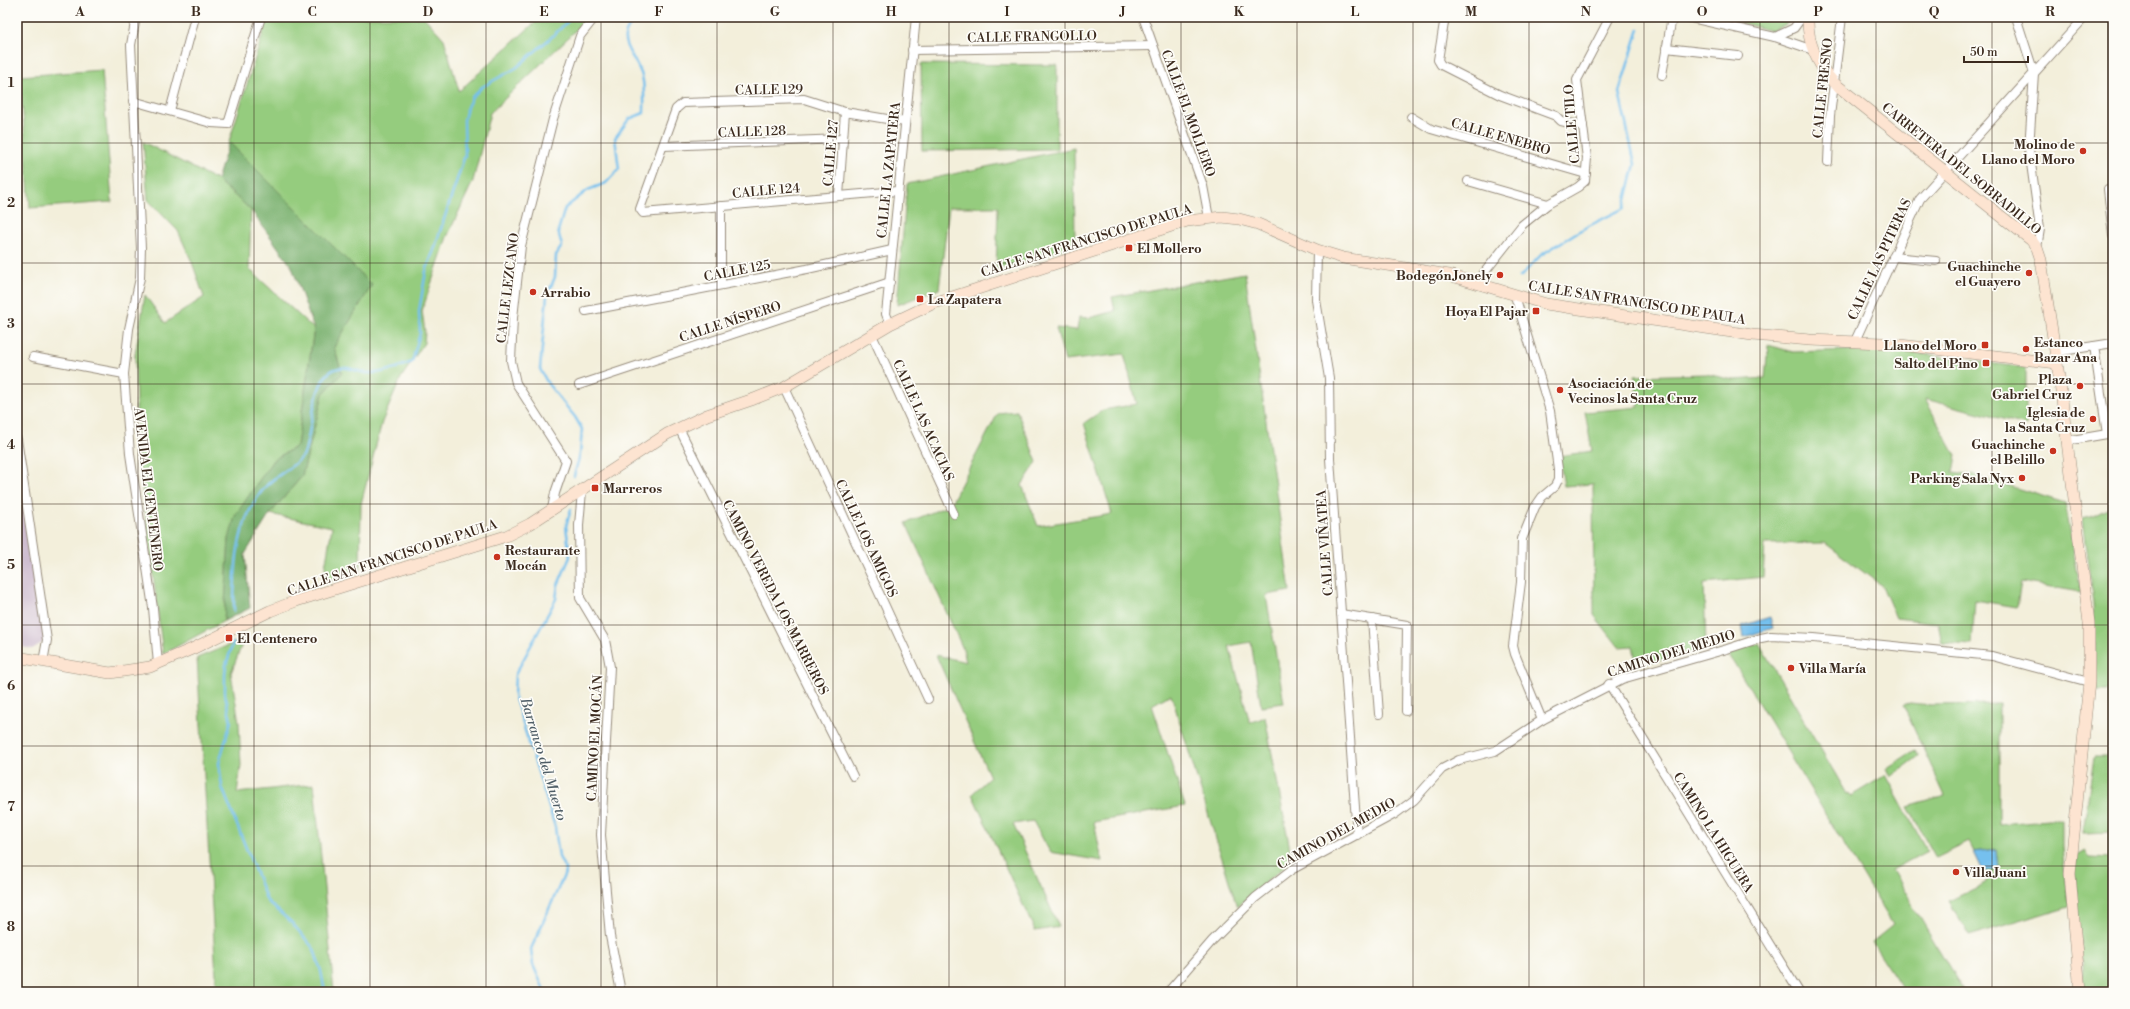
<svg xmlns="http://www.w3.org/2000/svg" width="2130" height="1009" font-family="'Libre Bodoni',serif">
<rect width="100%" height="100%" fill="#fdfcf7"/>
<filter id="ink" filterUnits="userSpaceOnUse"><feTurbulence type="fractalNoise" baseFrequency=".025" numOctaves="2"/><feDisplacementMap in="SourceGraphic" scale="8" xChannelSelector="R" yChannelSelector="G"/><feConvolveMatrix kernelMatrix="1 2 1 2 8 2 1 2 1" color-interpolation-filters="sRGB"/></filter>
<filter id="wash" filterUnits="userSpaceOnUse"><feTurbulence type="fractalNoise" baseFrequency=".012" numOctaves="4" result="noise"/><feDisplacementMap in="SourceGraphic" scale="16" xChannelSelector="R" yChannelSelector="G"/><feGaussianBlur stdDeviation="0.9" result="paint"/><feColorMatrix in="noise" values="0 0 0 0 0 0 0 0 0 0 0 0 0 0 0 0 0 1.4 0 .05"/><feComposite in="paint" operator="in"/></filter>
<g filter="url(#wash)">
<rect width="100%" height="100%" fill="#f3efdb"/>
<polygon fill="#cfbdd0" points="17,439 47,640 32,649 17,646"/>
<g fill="#95cc7e" stroke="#687b4e">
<polygon points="268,17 424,17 444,39 459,91 541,17 587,17 573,33 490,113 473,181 447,237 422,311 425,332 424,343 401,378 382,422 361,504 360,572 328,581 325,567 332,527 270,514 302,476 323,394 341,373 334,347 371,285 229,142"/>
<polygon points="1721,17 1792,17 1787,24 1771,31"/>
<polygon points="921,64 1057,65 1057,149 922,151"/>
<polygon points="102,70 112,202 30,208 20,76"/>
<polygon points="143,142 217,180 251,210 249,269 314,329 297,446 273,460 229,539 224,621 163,654 137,447 135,355 145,295 165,323 204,297 192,262 178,231 148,200"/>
<polygon points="1074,148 1075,245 996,270 998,207 949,207 939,289 897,305 907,184"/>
<polygon points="1245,273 1290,591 1266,595 1284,703 1261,706 1251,642 1229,646 1250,723 1265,717 1292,860 1237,907 1171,694 1152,705 1185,806 1094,822 1102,861 1050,852 1033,821 1013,824 1059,927 1035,931 972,794 990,777 936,655 966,662 963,649 906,523 950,505 998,413 1017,411 1037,462 1022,485 1038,526 1112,514 1084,423 1103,410 1137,404 1124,354 1065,361 1056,328 1077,330 1079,317 1089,318 1115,311 1112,297"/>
<polygon points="1768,345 1793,352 1887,349 2026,368 2026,425 1925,399 1956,456 1953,472 1973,475 2065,503 2081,592 2021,582 2017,607 1975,600 1972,645 1942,643 1938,623 1896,618 1882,586 1825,543 1765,544 1763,577 1704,583 1706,649 1637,665 1633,646 1619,647 1594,615 1593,484 1564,486 1559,456 1592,451 1585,412 1639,407 1635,376 1706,374 1734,380 1765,378"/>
<polygon points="2113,506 2113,691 2097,691 2093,603 2082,519 2091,517"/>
<polygon points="244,639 231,673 239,722 241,766 237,793 314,784 334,992 217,992 197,658"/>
<polygon points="1759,643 1847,794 1849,793 1851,796 1886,775 1927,851 1892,870 1964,992 1905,992 1872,942 1893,925 1728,653"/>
<polygon points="1910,703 1931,705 1999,704 1999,824 2062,819 2062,848 2069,906 1969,936 1949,901 1988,882 1984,873 1998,868 1996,849 1974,852 1969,842 1936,858 1908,807 1945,796 1903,705"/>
<polygon points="1915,750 1919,756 1891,777 1887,768"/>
<polygon points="2094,757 2113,757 2113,832 2083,833"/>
<polygon points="2085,851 2090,857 2113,858 2113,992 2084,992 2075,877 2076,856"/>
</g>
<polygon fill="#78b06d" stroke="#5a6d46" points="229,142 372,285 334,347 342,373 323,394 302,476 270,514 245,554 250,608 224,621 229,539 235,516 273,460 297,446 314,329 292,267 251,210 217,180"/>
<g fill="#75c0ee" stroke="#587586">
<polygon points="1770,617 1773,628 1744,637 1742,626"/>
<polygon points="1996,849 1998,868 1984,873 1974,852"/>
</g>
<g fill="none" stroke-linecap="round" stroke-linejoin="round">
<g stroke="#75c0ee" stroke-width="2.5">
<polyline points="1520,277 1541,255 1579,231 1624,208 1635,164 1619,92 1639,29"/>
<path d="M574,476L580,454L582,429L575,417L548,384L540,369L547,296L555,277L556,255L562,246L558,231L565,208L588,190L606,183L619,169L615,138L629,119L644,113C644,101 645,87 642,76C634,51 610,41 638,17"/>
<path d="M234,611C234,567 236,516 269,483C277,475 300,463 304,454C312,434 312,380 333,370C346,364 355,372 368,373C383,374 399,367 412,362L420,333L419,311L426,271L435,247L465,155L464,120L467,107L472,97L482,87L516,68L555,34L572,17"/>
<polyline points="233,643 226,665 225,675 225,694 231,721 219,763 222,787 267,901 292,923 314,949 321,971 325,992"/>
<polyline points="545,992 533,965 531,949 566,871 559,857 555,827 514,695 515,675 556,599 558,585 570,557 566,526 571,509"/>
</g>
</g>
</g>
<g filter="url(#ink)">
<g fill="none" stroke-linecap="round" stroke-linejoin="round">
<defs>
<g id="minor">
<polyline points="136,17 131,45 141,248 140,278 129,329 124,374 130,454 153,608 158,664"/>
<polyline points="1143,17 1203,186 1209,218"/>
<polyline points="1687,17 1775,37 1813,50"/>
<polyline points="2016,17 2034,73 2029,149 2040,229 2037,248"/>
<polyline points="1444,23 1438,60 1441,65 1500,95 1556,116 1561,121 1583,126"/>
<polyline points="1775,37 1794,28 1802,17"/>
<polyline points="1666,48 1738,56"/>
<polyline points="912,50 1153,46"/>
<polyline points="1662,75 1672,17"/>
<polyline points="133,101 211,123 228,124 261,17"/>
<polyline points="170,111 195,17"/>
<polyline points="1411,117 1431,129 1586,174"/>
<polyline points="663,146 842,139"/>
<polyline points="1828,162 1830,116 1842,17"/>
<polyline points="1468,181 1548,204"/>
<polyline points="2108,189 2113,236"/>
<polyline points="897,191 643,213 640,209 676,109 683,103 804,99 845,112 905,122"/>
<polyline points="839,196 845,112"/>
<polyline points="1317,250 1316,300 1329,378 1330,459 1357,835"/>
<polyline points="1893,257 1936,261"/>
<polyline points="1476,283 1522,225 1548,204 1578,187 1585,181 1587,158 1577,80 1610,17"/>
<polyline points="721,285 721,206"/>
<polyline points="1515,296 1550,411 1558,469 1558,480 1555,486 1542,497 1535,507 1522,539 1521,582 1513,646 1515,654 1542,720"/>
<polyline points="586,311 807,269 892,250"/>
<polyline points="890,324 886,314 916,17"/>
<polyline points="872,335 954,514"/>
<polyline points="1855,341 1920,199 2085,17"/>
<polyline points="2094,346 2107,434"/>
<polyline points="2056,352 2113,343"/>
<polyline points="33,357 124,374"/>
<polyline points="579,385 890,282"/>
<polyline points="784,387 928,699"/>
<polyline points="679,428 853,776"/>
<polyline points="17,439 47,640 43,662"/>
<polyline points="2066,441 2113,433"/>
<polyline points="582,491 579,525 580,598 605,640 610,667 601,835 610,936 621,992"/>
<polyline points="552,509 555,493 566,461 516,383 511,361 513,318 521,246 553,119 580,36 595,17"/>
<polyline points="1341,614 1407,625 1406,711"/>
<polyline points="1372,619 1379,714"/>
<polyline points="1609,684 1799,992"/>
<polyline points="1168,992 1212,941 1255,898 1291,870 1395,814 1414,800 1442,769 1459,760 1495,751 1542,720 1622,679 1727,649 1761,638 1771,636 1814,638 1992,656 2089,682"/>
</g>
<g id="secondary">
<path d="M1808,17C1807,42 1817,64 1834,83L2031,240L2037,248L2041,260L2060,383L2089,623V682L2070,874L2080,992"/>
<polyline points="17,657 110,673 150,667 192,649 270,611 296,601 506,536 530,524 667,434 707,415 754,399 784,387 890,324 934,303 1187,221 1222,217 1239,219 1258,224 1317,250 1343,258 1449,275 1546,304 1752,335 1810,340 1883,343 2057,363"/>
</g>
</defs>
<use href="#minor" stroke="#978c7c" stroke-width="10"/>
<use href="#secondary" stroke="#978c7c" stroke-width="12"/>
<use href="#minor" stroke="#fff" stroke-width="8"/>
<use href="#secondary" stroke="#fde4d1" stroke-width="11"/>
</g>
</g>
<path fill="none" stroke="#3b2a1e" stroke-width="1" stroke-opacity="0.55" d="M138,17V992M254,17V992M370,17V992M486,17V992M601,17V992M717,17V992M833,17V992M949,17V992M1065,17V992M1181,17V992M1297,17V992M1413,17V992M1529,17V992M1644,17V992M1760,17V992M1876,17V992M1992,17V992M17,143H2113M17,263H2113M17,384H2113M17,504H2113M17,625H2113M17,746H2113M17,866H2113"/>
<g fill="#c8321e" stroke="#fdfcf7" stroke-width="1.5">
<circle cx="2083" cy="151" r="4"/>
<rect x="1125" y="244" width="8" height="8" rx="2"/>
<circle cx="2029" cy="273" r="4"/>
<circle cx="1500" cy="275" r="4"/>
<circle cx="533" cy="292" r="4"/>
<rect x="916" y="295" width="8" height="8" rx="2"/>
<rect x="1532" y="307" width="8" height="8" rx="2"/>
<rect x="1981" y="341" width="8" height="8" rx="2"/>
<circle cx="2026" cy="349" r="4"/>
<rect x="1982" y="359" width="8" height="8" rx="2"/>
<circle cx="2080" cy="386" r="4"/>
<circle cx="1560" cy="390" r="4"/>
<circle cx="2093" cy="419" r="4"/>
<circle cx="2053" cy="451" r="4"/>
<circle cx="2022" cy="478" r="4"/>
<rect x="591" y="484" width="8" height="8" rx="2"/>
<circle cx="497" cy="557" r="4"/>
<rect x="225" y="634" width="8" height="8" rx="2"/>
<circle cx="1791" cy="668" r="4"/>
<circle cx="1956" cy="872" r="4"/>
</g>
<g text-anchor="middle" stroke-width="3.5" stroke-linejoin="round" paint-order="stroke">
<g font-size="13" fill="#3b2a1e" stroke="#fdfcf7">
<text transform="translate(1032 36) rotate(-1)" y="5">CALLE FRANGOLLO</text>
<text transform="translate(1822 88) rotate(-84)" y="5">CALLE FRESNO</text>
<text transform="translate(769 89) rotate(-1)" y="5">CALLE 129</text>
<text transform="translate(1189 113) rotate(70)" y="5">CALLE EL MOLLERO</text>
<text transform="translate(1571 124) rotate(-95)" y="5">CALLE TILO</text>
<text transform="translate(752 131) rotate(-2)" y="5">CALLE 128</text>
<text transform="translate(1501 136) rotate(16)" y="5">CALLE ENEBRO</text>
<text transform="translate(830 153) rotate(-85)" y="5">CALLE 127</text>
<text transform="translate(1962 168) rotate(39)" y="5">CARRETERA DEL SOBRADILLO</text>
<text transform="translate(888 170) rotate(-84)" y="5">CALLE LA ZAPATERA</text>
<text transform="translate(766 190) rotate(-5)" y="5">CALLE 124</text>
<text transform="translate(1086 240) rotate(-17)" y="5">CALLE SAN FRANCISCO DE PAULA</text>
<text transform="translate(1879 259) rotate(-65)" y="5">CALLE LAS PITERAS</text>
<text transform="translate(737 270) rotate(-11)" y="5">CALLE 125</text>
<text transform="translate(507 288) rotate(-83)" y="5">CALLE LEZCANO</text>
<text transform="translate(1637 302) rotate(9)" y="5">CALLE SAN FRANCISCO DE PAULA</text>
<text transform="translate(730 321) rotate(-18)" y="5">CALLE NÍSPERO</text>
<text transform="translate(924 420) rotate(66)" y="5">CALLE LAS ACACIAS</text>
<text transform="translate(149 489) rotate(83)" y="5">AVENIDA EL CENTENERO</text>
<text transform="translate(867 538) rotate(65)" y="5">CALLE LOS AMIGOS</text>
<text transform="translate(1324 543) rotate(-94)" y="5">CALLE VIÑATEA</text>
<text transform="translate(392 557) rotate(-18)" y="5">CALLE SAN FRANCISCO DE PAULA</text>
<text transform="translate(776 597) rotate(63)" y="5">CAMINO VEREDA LOS MARREROS</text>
<text transform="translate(1671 653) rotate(-17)" y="5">CAMINO DEL MEDIO</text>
<text transform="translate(594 738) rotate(-87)" y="5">CAMINO EL MOCÁN</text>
<text transform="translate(1714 832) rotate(58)" y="5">CAMINO LA HIGUERA</text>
<text transform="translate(1336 833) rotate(-29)" y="5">CAMINO DEL MEDIO</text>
</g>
<g font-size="13" font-weight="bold" fill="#3b2a1e" stroke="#fdfcf7" text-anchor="end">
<text x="2075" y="149">Molino de<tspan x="2075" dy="15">Llano del Moro</tspan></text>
<text x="1137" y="253" text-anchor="start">El Mollero</text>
<text x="2021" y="271">Guachinche<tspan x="2021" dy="15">el Guayero</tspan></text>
<text x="1492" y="280">Bodegón Jonely</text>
<text x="541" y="297" text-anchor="start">Arrabio</text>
<text x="928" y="304" text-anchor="start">La Zapatera</text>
<text x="1528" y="316">Hoya El Pajar</text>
<text x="2034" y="347" text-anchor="start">Estanco<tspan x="2034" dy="15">Bazar Ana</tspan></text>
<text x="1977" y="350">Llano del Moro</text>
<text x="1978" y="368">Salto del Pino</text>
<text x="2072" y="384">Plaza<tspan x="2072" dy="15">Gabriel Cruz</tspan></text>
<text x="1568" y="388" text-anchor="start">Asociación de<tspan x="1568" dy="15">Vecinos la Santa Cruz</tspan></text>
<text x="2085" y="417">Iglesia de<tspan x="2085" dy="15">la Santa Cruz</tspan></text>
<text x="2045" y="449">Guachinche<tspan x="2045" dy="15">el Belillo</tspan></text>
<text x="2014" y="483">Parking Sala Nyx</text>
<text x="603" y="493" text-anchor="start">Marreros</text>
<text x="505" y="555" text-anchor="start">Restaurante<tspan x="505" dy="15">Mocán</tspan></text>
<text x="237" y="643" text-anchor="start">El Centenero</text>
<text x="1799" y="673" text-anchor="start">Villa María</text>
<text x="1964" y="877" text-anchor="start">Villa Juani</text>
</g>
<g font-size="14" font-style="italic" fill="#4f5e67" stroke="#fdfcf7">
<text transform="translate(544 759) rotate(73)" y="5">Barranco del Muerto</text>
</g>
</g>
<rect width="2130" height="1009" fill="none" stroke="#fdfcf7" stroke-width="44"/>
<path d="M1964 56v6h64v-6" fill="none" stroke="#3b2a1e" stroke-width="2"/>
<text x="1970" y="56" font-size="12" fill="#3b2a1e" stroke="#fdfcf7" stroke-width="3" paint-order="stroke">50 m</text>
<rect x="22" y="22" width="2086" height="965" fill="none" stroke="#3b2a1e" stroke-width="1.5"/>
<g font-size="13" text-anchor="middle" font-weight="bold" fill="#3b2a1e">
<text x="80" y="16">A</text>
<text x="196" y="16">B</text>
<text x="312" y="16">C</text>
<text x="428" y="16">D</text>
<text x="544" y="16">E</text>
<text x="659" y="16">F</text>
<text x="775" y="16">G</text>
<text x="891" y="16">H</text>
<text x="1007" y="16">I</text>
<text x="1123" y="16">J</text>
<text x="1239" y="16">K</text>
<text x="1355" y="16">L</text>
<text x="1471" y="16">M</text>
<text x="1586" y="16">N</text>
<text x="1702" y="16">O</text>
<text x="1818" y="16">P</text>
<text x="1934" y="16">Q</text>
<text x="2050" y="16">R</text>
<text x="11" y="87">1</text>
<text x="11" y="207">2</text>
<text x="11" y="328">3</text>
<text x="11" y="449">4</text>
<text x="11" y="569">5</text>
<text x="11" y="690">6</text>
<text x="11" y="811">7</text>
<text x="11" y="931">8</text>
</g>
</svg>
